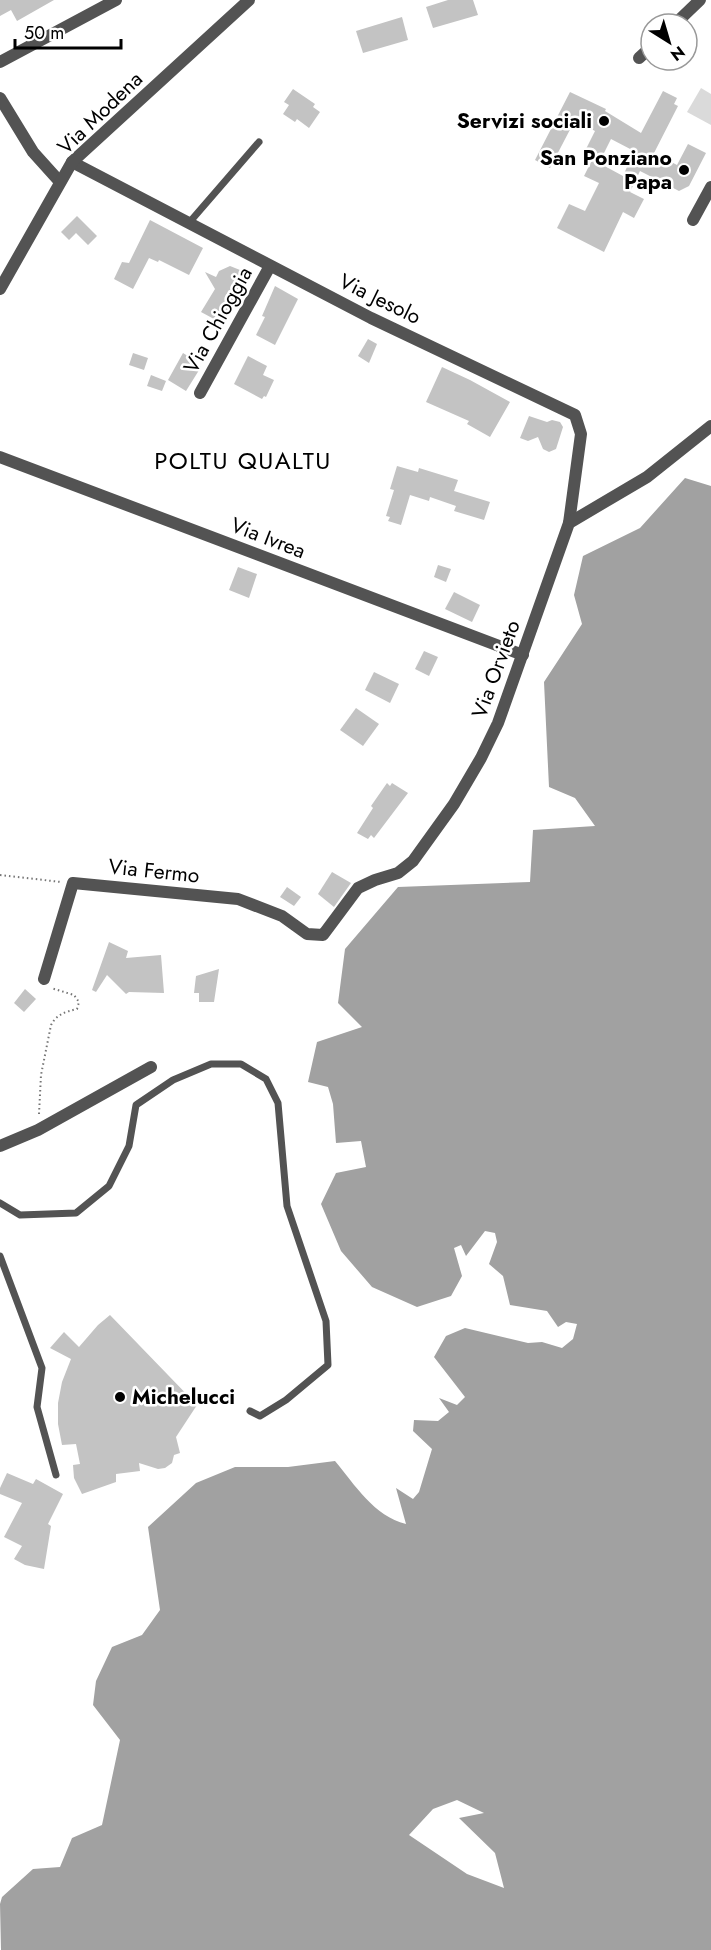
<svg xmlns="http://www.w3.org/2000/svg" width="711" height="1950" font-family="Jost,sans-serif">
<rect width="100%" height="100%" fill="#fff"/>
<polygon fill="#dadada" points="701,88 711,94 711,125 687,112"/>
<path fill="#a1a1a1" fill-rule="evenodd" d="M685,478L711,486V1950H1L0,1904L2,1897L33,1869L60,1867L72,1838L102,1825L120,1740L93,1705L96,1681L112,1647L142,1635L160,1610L148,1527L196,1483L235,1467H288L335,1461C355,1485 374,1516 406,1524L396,1488L413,1499L419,1492L432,1449L413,1431L414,1420L438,1421L449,1412L439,1398L457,1405L465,1397L434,1357L446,1336L465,1328L528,1343L542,1342L562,1348L573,1339L577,1324L566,1322L558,1327L547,1311L510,1305L503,1276L489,1264L497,1242L495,1233L485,1231L466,1256L461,1245L454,1248L462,1276L451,1296L417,1307L372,1287L341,1251L321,1204L336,1173L366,1167L361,1141L336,1143L333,1104L328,1087L308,1082L317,1042L362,1027L338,1003L345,949L398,887L530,882L533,830L595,826L575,798L549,787L544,682L582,624L574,595L583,556L640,528ZM457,1800L484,1813L459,1818L495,1853L504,1888L467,1874L409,1835L433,1809Z"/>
<g fill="#c3c3c3" fill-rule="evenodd">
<polygon points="0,0 54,0 17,21 11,10 0,16"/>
<polygon points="448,0 473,0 478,15 433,28 426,7"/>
<polygon points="402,17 408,40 363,53 356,31"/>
<polygon points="293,89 315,104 313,107 320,112 309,128 297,119 295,122 283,114 289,105 284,102"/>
<path d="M663,91L677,98L674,104L678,106L654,153L677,165L688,144L706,153L689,186L679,191L640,171L630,192L644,199L634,218L623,212L604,252L557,228L569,204L585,211L599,183L584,176L591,162L582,157L595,131L575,120L550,168L535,160L570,92L606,109L605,111L641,133ZM611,139L634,151L623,176L599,163Z"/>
<polygon points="77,216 97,236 88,245 76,233 69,240 61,232"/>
<polygon points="150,220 203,248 189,275 159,260 158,262 149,258 133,289 114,279 122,262 129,263"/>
<polygon points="230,266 240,270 242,280 225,316 218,311 214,319 201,312 215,289 205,272 216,277 219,271"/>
<polygon points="275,286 298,299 275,345 256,335 265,317 262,316"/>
<polygon points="368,339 377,344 369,363 358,356"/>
<polygon points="133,353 148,358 144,370 129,365"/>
<polygon points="183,353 194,360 192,363 201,367 186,391 168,380"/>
<polygon points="248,356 267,366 263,375 274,380 266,397 264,396 262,399 234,384"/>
<polygon points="442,367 470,380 510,402 490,437 467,424 469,421 426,402"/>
<polygon points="151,375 166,381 162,391 147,386"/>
<polygon points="529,416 547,422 552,420 560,422 563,427 556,449 549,452 543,449 538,437 528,441 520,438"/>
<polygon points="397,466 418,472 419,468 458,480 454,491 490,502 484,520 454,511 456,506 430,497 429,501 410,495 401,525 388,521 390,517 386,516 394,490 390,489"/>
<polygon points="438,565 451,569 446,582 434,577"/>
<polygon points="238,567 257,574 249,598 229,590"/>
<polygon points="454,592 480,605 472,622 445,609"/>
<polygon points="424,651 438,657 429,676 415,669"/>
<polygon points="374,672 399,684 390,703 365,690"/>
<polygon points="356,708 379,724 363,746 340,730"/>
<polygon points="387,783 390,786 392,783 408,793 374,838 371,835 368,839 357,833 373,808 371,806"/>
<polygon points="332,872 351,883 334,907 318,894"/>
<polygon points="287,887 301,897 294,906 280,897"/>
<polygon points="109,942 128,951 126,958 161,955 164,993 129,992 126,994 107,975 96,992 92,990"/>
<polygon points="219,969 214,1002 199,1002 199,993 194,993 196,976"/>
<polygon points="25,989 36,999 24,1012 14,1003"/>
<polygon points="110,1315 197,1405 176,1437 180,1453 174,1455 172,1463 165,1468 158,1469 139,1463 140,1471 116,1474 116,1482 82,1494 74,1478 73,1465 80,1464 76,1444 62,1445 58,1424 58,1403 62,1382 71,1359 50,1348 64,1332 79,1347 98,1325"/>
<polygon points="7,1473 33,1484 36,1479 63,1494 48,1524 51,1526 44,1569 25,1565 14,1559 22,1546 4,1537 22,1503 0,1494 0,1488"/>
</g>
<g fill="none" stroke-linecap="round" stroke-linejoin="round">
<g stroke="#757575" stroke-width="2" stroke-dasharray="1.5 3" stroke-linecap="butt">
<polyline points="0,875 61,882"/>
<path d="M39,1114L41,1075L51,1025C57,1014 65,1012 77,1009L79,1002L74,995L51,988"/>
</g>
<g stroke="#535353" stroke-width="7">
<polyline points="188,224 259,142"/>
<polyline points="0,1203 20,1215 76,1213 109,1186 129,1146 136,1105 173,1080 211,1064 241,1064 266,1079 278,1103 287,1206 326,1321 328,1365 286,1400 260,1416 250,1411"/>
<polyline points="0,1256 42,1368 37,1407 56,1475"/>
</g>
<g stroke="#535353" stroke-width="12">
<polyline points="675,24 700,0"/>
<polyline points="639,58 651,47"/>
<polyline points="0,62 116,0"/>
<polyline points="0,98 33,152 60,182"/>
<polyline points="72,162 371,318 575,415 581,434 569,523"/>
<polyline points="693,220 711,187"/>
<polyline points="0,289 72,162 249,0"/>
<polyline points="200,393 270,266"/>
<polyline points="0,457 523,655"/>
<polyline points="44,979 73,883 238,899 282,916 307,934 323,935 358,888 375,880 398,873 413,861 454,804 481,758 498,723 569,523 647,477 711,426"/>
<polyline points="0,1146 38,1130 151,1067"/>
</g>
</g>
<g fill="#000" stroke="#fff" stroke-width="2">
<circle cx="604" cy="121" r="6"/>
<circle cx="684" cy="170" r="6"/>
<circle cx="120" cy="1397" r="6"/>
</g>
<g text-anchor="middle" stroke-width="5" stroke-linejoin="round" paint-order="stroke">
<g font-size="21" fill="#000" stroke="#fff">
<text transform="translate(100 113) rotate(-44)" y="7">Via Modena</text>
<text transform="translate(380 299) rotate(26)" y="7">Via Jesolo</text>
<text transform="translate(218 320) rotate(-61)" y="7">Via Chioggia</text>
<text transform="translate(268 538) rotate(21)" y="7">Via Ivrea</text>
<text transform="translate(496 669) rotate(-70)" y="7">Via Orvieto</text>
<text transform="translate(154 871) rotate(6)" y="7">Via Fermo</text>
</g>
<g font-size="21" font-weight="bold" fill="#000" stroke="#fff" text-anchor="end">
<text x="592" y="128">Servizi sociali</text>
<text x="672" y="165">San Ponziano<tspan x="672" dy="24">Papa</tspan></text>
<text x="132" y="1404" text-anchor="start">Michelucci</text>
</g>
<g font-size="24" letter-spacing="1.5" fill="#000" stroke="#fff">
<text x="243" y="469">POLTU QUALTU</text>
</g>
</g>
<g transform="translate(669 42) rotate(143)"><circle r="28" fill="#ffffff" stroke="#999999" stroke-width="1.5"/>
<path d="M0-4.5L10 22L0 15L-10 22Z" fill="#000000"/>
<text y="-9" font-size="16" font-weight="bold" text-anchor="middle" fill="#000000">N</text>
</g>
<path d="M15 39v9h106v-9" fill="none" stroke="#000000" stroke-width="3"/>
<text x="24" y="39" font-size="18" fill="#000000" stroke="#ffffff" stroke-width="4.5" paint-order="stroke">50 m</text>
</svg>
